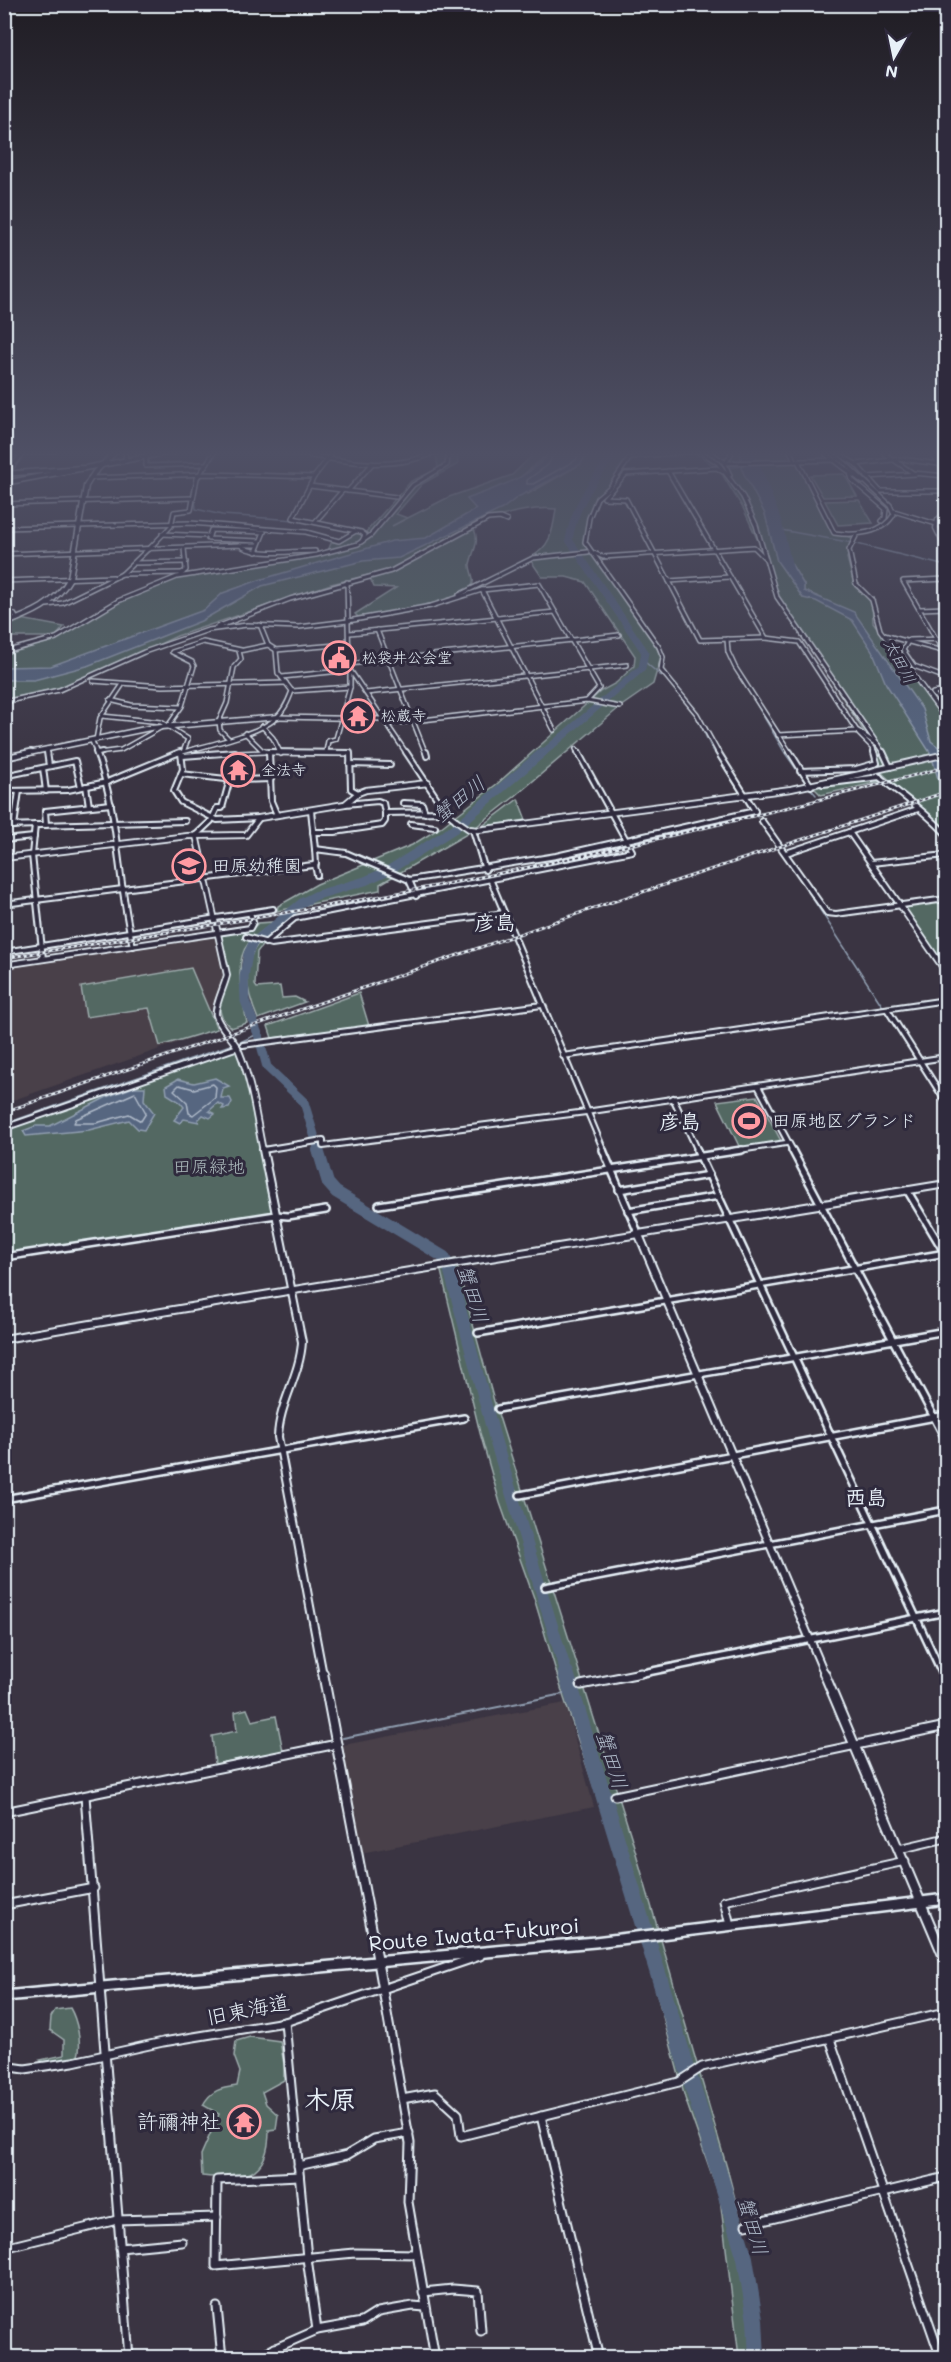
<svg xmlns="http://www.w3.org/2000/svg" width="951" height="2362" font-family="Mali,'Klee One',sans-serif">
<rect width="100%" height="100%" fill="#3a3442"/>
<filter id="ink" filterUnits="userSpaceOnUse"><feTurbulence type="fractalNoise" baseFrequency=".0167" numOctaves="2"/><feDisplacementMap in="SourceGraphic" scale="12" xChannelSelector="R" yChannelSelector="G"/><feConvolveMatrix kernelMatrix="1 2 1 2 8 2 1 2 1" color-interpolation-filters="sRGB"/></filter>
<g filter="url(#ink)">
<g fill="#483f48">
<polygon points="209,936 215,938 223,977 221,986 211,1008 210,1016 217,1029 5,1103 5,968"/>
<polygon points="565,1703 594,1807 361,1853 343,1745"/>
</g>
<g fill="#536862" stroke="#9eacad" stroke-width="1.5">
<path d="M440,451H457L458,464L422,484L396,514L407,518L392,526L449,497L512,475L537,451H551L515,482L528,494L581,464L589,451H687L630,458C606,487 591,503 585,542L655,644L661,657L653,684L620,707L513,798L467,834L380,884V890L277,911L278,906L317,884L412,845L440,828L498,783L601,691L616,683L634,666L635,656L585,582L566,577H542L529,558C551,548 553,530 556,509C500,504 442,543 394,567L474,529C480,543 473,550 470,564C469,571 477,581 471,587C455,603 382,614 358,617L355,614L396,588L374,587L369,576L389,570L331,584L177,636L72,685L5,700V650L46,641L53,637H5V629L21,619L64,627L57,635L117,602L179,577L327,553L332,541L340,543L354,532L368,534L366,532L411,481L438,469L436,454Z"/>
<polygon points="730,451 740,451 743,472 765,514 777,561 803,598 823,599 804,591 804,585 787,557 769,494 753,461 754,451 791,451 834,533 855,538 847,558 855,587 872,600 873,622 946,723 946,832 882,773 875,749 773,589 764,554 743,508 723,476 730,475"/>
<polygon points="844,474 857,496 823,497 810,475"/>
<polygon points="859,500 873,523 838,525 825,501"/>
<polygon points="873,773 883,781 821,795 814,788"/>
<polygon points="518,799 526,820 481,827"/>
<polygon points="946,899 946,968 903,906"/>
<path d="M294,914L295,917L265,942L257,952L255,985L257,988L280,986L282,998L295,997L305,1002L258,1019C243,984 240,957 271,930C277,924 285,917 294,914Z"/>
<path d="M273,922C265,929 255,936 248,944C233,962 243,1002 247,1023L231,1028C208,1007 228,996 226,975C225,962 221,949 218,936L252,929L258,923Z"/>
<polygon points="191,968 217,1029 160,1046 149,1008 86,1017 81,987"/>
<polygon points="359,993 369,1026 272,1038 268,1026"/>
<polygon points="238,1047 243,1058 276,1215 5,1258 5,1129"/>
<polygon points="757,1096 781,1141 740,1148 717,1101"/>
<polygon points="455,1259 494,1401 631,1836 727,2168 755,2276 763,2357 739,2357 720,2198 685,2098 631,1898 564,1698 534,1598 500,1503 480,1433 439,1263"/>
<polygon points="247,1709 252,1721 276,1716 283,1751 215,1764 212,1736 237,1731 235,1712"/>
<path d="M70,2008C77,2020 82,2043 78,2056C68,2061 49,2066 40,2060L64,2055V2040L50,2030L51,2017L55,2010Z"/>
<path d="M250,2037L280,2041L284,2064V2080L262,2092L266,2104L278,2115L276,2129L269,2130C269,2179 242,2180 202,2176L201,2155L219,2114L203,2105C211,2090 221,2088 237,2086L240,2072L234,2056L236,2041Z"/>
</g>
<g fill="#566680" stroke="#909eb0" stroke-width="1.5">
<path d="M551,451H587L581,464L518,497L502,509L399,558L363,561L262,586L201,621L87,666L34,680H5V667L51,666L204,610L223,593L259,580L392,541L426,538L476,509L467,499C497,487 530,479 551,451Z"/>
<polygon points="740,451 754,451 753,461 769,494 787,557 804,585 804,591 854,612 922,709 931,741 941,749 946,760 946,807 931,754 886,684 873,652 852,620 816,601 803,598 777,561 765,514 743,472"/>
<polygon points="215,1078 229,1086 223,1088 221,1098 230,1098 232,1102 229,1108 222,1109 224,1106 218,1103 209,1111 215,1114 210,1118 203,1115 198,1120 199,1122 184,1119 180,1123 174,1120 184,1107 180,1102 167,1094 166,1086 178,1079 194,1083"/>
<polygon points="134,1087 145,1087 144,1100 154,1113 144,1130 138,1129 129,1120 89,1130 26,1136 23,1131 36,1126 50,1126 109,1096"/>
</g>
<g fill="none" stroke-linecap="round" stroke-linejoin="round">
<g stroke="#aeb9c8" stroke-width="1.5">
<polyline points="555,451 548,465 527,480 527,484 533,484 576,460 580,451"/>
<polygon points="213,1084 216,1087 215,1098 193,1115 189,1113 187,1102 174,1090 179,1085 194,1089"/>
<polygon points="135,1093 146,1113 141,1121 129,1114 96,1123 74,1123 76,1119"/>
</g>
<g stroke="#909eb0" stroke-width="1.5">
<polyline points="292,451 327,456"/>
<polyline points="935,451 946,468"/>
<polyline points="694,452 714,466"/>
<polyline points="332,457 345,460"/>
<polyline points="100,468 181,451"/>
<polyline points="727,468 743,466"/>
<polyline points="79,471 95,469"/>
<polyline points="198,481 218,451"/>
<polyline points="195,498 196,509 222,515 296,520"/>
<polyline points="946,521 943,526 946,532"/>
<polyline points="781,530 853,543 946,566"/>
<polyline points="756,623 763,637"/>
<polyline points="726,639 726,649 734,668"/>
<polyline points="645,662 660,675 666,677"/>
<polyline points="669,681 695,713 710,745 740,793"/>
<polyline points="747,688 785,753 806,783"/>
<polyline points="809,787 816,795"/>
<polyline points="743,797 778,846"/>
<polyline points="791,865 883,1007"/>
<polyline points="886,1011 938,1093"/>
<polyline points="238,1043 258,1034"/>
<polyline points="4,1124 233,1044"/>
</g>
<polyline stroke="#909eb0" stroke-width="2" points="343,1738 573,1692"/>
<g stroke="#566680" stroke-width="7">
<polyline points="751,451 778,522 790,571"/>
<path d="M542,754L642,668L645,652L569,540C574,506 595,477 616,451"/>
</g>
<polyline stroke="#566680" stroke-width="9" points="319,1151 304,1102 267,1067 258,1034 245,1001 244,977 248,954 253,943 303,902 317,895 365,881 389,870 454,829 543,752"/>
<polyline stroke="#566680" stroke-width="12" points="318,1150 328,1183 336,1192 444,1257 449,1268 496,1443 567,1675"/>
<polyline stroke="#566680" stroke-width="16" points="566,1673 745,2258 755,2320 757,2358"/>
<polyline stroke="#54505d" stroke-width="4" stroke-dasharray="4 2" stroke-linecap="butt" points="755,811 762,821"/>
<defs>
<g id="minor-far3">
<polyline points="125,451 126,461"/>
<path d="M280,451C334,458 387,475 438,451"/>
<polyline points="334,451 314,477 293,518 361,532 365,535 362,541"/>
<polyline points="700,451 718,463 743,497 756,525 777,597 884,754"/>
<polyline points="700,451 638,456 629,459 610,487 597,498 589,518 585,542 659,647 663,657 661,670 697,714 719,754"/>
<polyline points="708,451 726,463 836,460"/>
<polyline points="790,451 795,461"/>
<polyline points="822,451 863,482"/>
<polyline points="887,451 885,454 913,473 946,476"/>
<polyline points="4,454 54,451"/>
<polyline points="839,454 856,464 880,491 946,491"/>
<polyline points="146,458 146,466 205,464"/>
<polyline points="936,459 946,459"/>
<path d="M798,461L834,533C855,536 883,534 894,514L890,505L845,463L829,451"/>
<polyline points="856,464 901,459 939,464"/>
<polyline points="668,471 766,638 799,642 859,734 873,748 875,754"/>
<polyline points="850,473 852,480 886,509 885,518 882,521"/>
<polyline points="625,474 717,468 723,472"/>
<polyline points="626,474 604,498 626,499 700,640 766,638"/>
<polyline points="727,475 730,475 725,464 731,454 730,451"/>
<polyline points="867,477 916,474"/>
<polyline points="4,478 24,451"/>
<polyline points="90,478 209,474 314,477"/>
<polyline points="310,486 396,497"/>
<polyline points="348,491 372,464"/>
<polyline points="4,504 191,498"/>
<polyline points="894,511 946,527"/>
<polyline points="315,522 343,490"/>
<polyline points="4,528 190,523 306,532 339,541 356,531"/>
<polyline points="162,534 209,536"/>
<polyline points="856,536 849,550 856,584 872,600 880,630 946,719"/>
<polyline points="240,545 258,545"/>
<polyline points="149,549 171,526 174,512 191,510 197,478 215,451"/>
<polyline points="256,552 264,532 211,530 208,539 260,541"/>
<polyline points="594,553 603,557 754,547 765,558"/>
<path d="M4,554L240,545C252,557 297,551 315,551"/>
<polyline points="134,563 186,562"/>
<polyline points="122,574 183,573"/>
<polyline points="181,574 186,570 184,548"/>
<polyline points="4,581 113,577"/>
<polyline points="669,581 730,577"/>
<polyline points="347,582 349,665"/>
<polyline points="482,590 554,730"/>
<polyline points="459,595 533,558 588,552"/>
<polyline points="47,605 63,603 122,574 148,549"/>
<polyline points="920,609 946,608"/>
<polyline points="4,613 14,614 17,619"/>
<polyline points="260,625 268,645 276,650 349,644"/>
<polyline points="217,627 290,599 391,571 488,519 500,518 507,521"/>
<polyline points="377,630 426,754"/>
<polyline points="350,633 555,612"/>
<polyline points="884,635 946,652"/>
<polyline points="727,639 728,652 735,667 791,754"/>
<polyline points="946,639 909,640 903,650 914,666 946,678"/>
<polyline points="943,651 903,581 946,579"/>
<polyline points="4,652 56,638 118,601 177,577 316,555 358,544 371,535 413,485 447,465 449,451"/>
<polyline points="349,664 619,635"/>
<polyline points="350,670 407,754"/>
<polyline points="282,677 350,670"/>
<polyline points="93,681 162,686 286,683"/>
<polyline points="292,691 350,687"/>
<polyline points="946,691 933,693 946,710"/>
<polyline points="366,693 627,665"/>
<polyline points="110,700 131,705 180,707"/>
<polyline points="4,702 59,690 144,652 208,630 247,625 299,627 348,621 431,606 482,590 539,584 599,688 587,701"/>
<polyline points="102,716 161,722 188,739 183,752"/>
<polyline points="278,717 384,719"/>
<polyline points="388,724 587,701 620,707"/>
<polyline points="168,726 182,706 194,666 192,662 172,652 203,642 241,650"/>
<polyline points="262,726 273,738 281,754"/>
<polyline points="245,733 262,750 272,753 350,754"/>
<polyline points="778,735 858,731 878,745"/>
<polyline points="228,738 220,730 219,721 227,703 234,667 241,659 239,651 268,645"/>
<polyline points="96,740 100,718 123,684"/>
<polyline points="92,741 97,754"/>
<polyline points="47,749 48,754"/>
<polyline points="576,749 579,754"/>
<polyline points="326,752 328,741 336,739 350,687 350,673"/>
<polyline points="98,753 121,750 162,727"/>
<path d="M175,754C200,747 257,735 275,719C284,711 288,702 292,691L278,673L276,650"/>
<polyline points="214,754 264,752"/>
</g>
<g id="minor-far2">
<polyline points="47,752 49,766"/>
<path d="M96,752C120,814 117,883 133,946"/>
<polyline points="269,752 271,801 277,815"/>
<polyline points="270,752 350,753 351,789 358,793"/>
<polyline points="406,752 446,812 456,820"/>
<polyline points="426,752 427,756"/>
<polyline points="790,752 811,786"/>
<polyline points="883,752 890,767"/>
<polyline points="98,753 102,752"/>
<polyline points="181,753 183,769 174,791 181,802 217,820 259,818"/>
<polyline points="183,756 235,752"/>
<polyline points="350,764 390,765"/>
<polyline points="43,768 46,791"/>
<path d="M871,770C896,792 924,809 946,834"/>
<polyline points="800,771 856,769 877,763 874,752"/>
<polyline points="181,774 235,780 271,779"/>
<polyline points="4,776 75,761 81,787"/>
<polyline points="823,784 880,777"/>
<polyline points="86,786 89,806"/>
<polyline points="4,791 68,790 107,782 180,752"/>
<polyline points="403,803 422,804 425,813"/>
<polyline points="345,804 378,801 383,803 385,813 446,812"/>
<polyline points="311,810 315,849 346,853 409,880 556,856 755,811 718,752"/>
<polyline points="762,821 827,913 836,914 946,899"/>
<polyline points="411,824 435,827"/>
<polyline points="35,825 32,855 43,959"/>
<polyline points="46,825 45,811 111,804"/>
<polyline points="4,826 185,821"/>
<polyline points="14,826 19,791"/>
<polyline points="473,830 485,870"/>
<polyline points="313,832 335,832 382,825 385,821 385,813"/>
<polyline points="849,832 900,905"/>
<polyline points="196,835 211,821 217,808 222,808 230,779"/>
<polyline points="4,840 34,837"/>
<polyline points="786,853 918,809"/>
<polyline points="871,863 946,855"/>
<polyline points="315,865 317,875"/>
<polyline points="409,880 416,896"/>
<polyline points="491,881 604,1151"/>
<polyline points="4,904 313,865 316,864 315,849"/>
<polyline points="217,933 250,928 253,922 250,913"/>
<polyline points="246,937 271,944 504,913"/>
<polyline points="265,943 295,918 632,851 578,752"/>
<polyline points="4,952 273,909"/>
<polyline points="887,1009 946,1102"/>
<polyline points="243,1045 542,1005"/>
<polyline points="563,1056 946,1000"/>
<polyline points="758,1086 793,1151"/>
<polyline points="673,1098 698,1151"/>
<polyline points="4,1128 238,1047"/>
<polyline points="263,1150 323,1140 323,1146 586,1112 946,1057"/>
<polyline points="733,1151 786,1143"/>
</g>
<g id="minor-far1">
<polyline points="603,1150 639,1235"/>
<polyline points="697,1150 943,1675"/>
<polyline points="792,1150 946,1440"/>
<polyline points="619,1190 709,1175"/>
<polyline points="907,1190 946,1255"/>
<polyline points="379,1205 742,1150"/>
<polyline points="628,1211 719,1196"/>
<polyline points="4,1257 276,1215 288,1216 326,1210"/>
<polyline points="478,1333 946,1253"/>
<polyline points="498,1409 946,1331"/>
<polyline points="520,1495 946,1415"/>
<polyline points="4,1499 464,1418"/>
<polyline points="545,1587 946,1510"/>
<polyline points="633,1675 946,1612"/>
</g>
<g id="minor">
<polyline points="943,1673 946,1680"/>
<polyline points="581,1685 641,1673"/>
<polyline points="85,1796 129,2358"/>
<polyline points="615,1796 946,1726"/>
<polyline points="4,1812 337,1744"/>
<polyline points="899,1849 946,1838"/>
<polyline points="4,1905 94,1888"/>
<polyline points="730,1925 724,1901 905,1861"/>
<polyline points="378,1962 410,2143 408,2202 435,2358"/>
<polyline points="285,2022 307,2258 317,2330"/>
<polyline points="830,2039 941,2358"/>
<polyline points="4,2066 25,2069 73,2062 163,2042 285,2022 480,1956"/>
<polyline points="402,2099 435,2093 458,2114 461,2136 679,2082 702,2067 946,2012"/>
<polyline points="541,2116 599,2358"/>
<polyline points="298,2166 347,2155 374,2139 409,2133"/>
<polyline points="299,2176 217,2180 216,2266 355,2253 416,2254"/>
<polyline points="746,2225 946,2177"/>
<polyline points="4,2248 117,2220 217,2217"/>
<polyline points="120,2248 182,2242"/>
<polyline points="423,2292 453,2289 478,2291 481,2331"/>
<polyline points="217,2307 222,2358"/>
<polyline points="275,2348 276,2358"/>
<polyline points="253,2358 317,2330 362,2322 378,2312 413,2306 425,2307"/>
</g>
<g id="tertiary-far3">
<polyline points="931,451 946,474"/>
<polyline points="4,474 81,468"/>
<polyline points="946,512 938,520 936,528 946,548"/>
<path d="M4,624C31,614 56,604 70,578L86,486L94,473L116,451"/>
<polyline points="24,754 150,728 278,717"/>
</g>
<g id="tertiary-far2">
<polyline points="4,758 31,752"/>
<polyline points="876,770 946,754"/>
<polyline points="456,820 469,829 478,830 791,789 870,772"/>
<path d="M196,835L227,975C225,985 214,1007 216,1015C219,1028 234,1038 239,1051C252,1082 256,1118 263,1151"/>
<polyline points="4,858 188,836 246,835 259,818 345,804 358,793 366,790 428,783"/>
<polyline points="900,905 946,972"/>
<polyline points="4,965 217,933"/>
</g>
<g id="tertiary-far1">
<path d="M263,1150L302,1342C300,1376 279,1403 278,1437L323,1675"/>
<polyline points="639,1235 825,1675"/>
<path d="M4,1339C318,1284 632,1236 946,1184"/>
</g>
<g id="tertiary">
<polyline points="323,1673 378,1962"/>
<polyline points="824,1673 946,1962"/>
</g>
<polyline id="secondary-far1" points="4,483 176,451"/>
<polyline id="secondary" points="4,1996 595,1942 946,1899"/>
</defs>
<use href="#minor-far3" stroke="#e8f1f8" stroke-width="6"/>
<use href="#minor-far2" stroke="#e8f1f8" stroke-width="8"/>
<use href="#minor-far1" stroke="#e8f1f8" stroke-width="10"/>
<use href="#minor" stroke="#e8f1f8" stroke-width="11"/>
<use href="#tertiary-far3" stroke="#e8f1f8" stroke-width="7"/>
<use href="#tertiary-far2" stroke="#e8f1f8" stroke-width="8"/>
<use href="#tertiary-far1" stroke="#e8f1f8" stroke-width="10"/>
<use href="#tertiary" stroke="#e8f1f8" stroke-width="12"/>
<use href="#secondary-far1" stroke="#e8f1f8" stroke-width="7"/>
<use href="#secondary" stroke="#e8f1f8" stroke-width="14"/>
<use href="#minor-far3" stroke="#2f2a3d" stroke-width="3"/>
<use href="#minor-far2" stroke="#2f2a3d" stroke-width="4"/>
<use href="#minor-far1" stroke="#2f2a3d" stroke-width="5"/>
<use href="#minor" stroke="#2f2a3d" stroke-width="7"/>
<use href="#tertiary-far3" stroke="#2f2a3d" stroke-width="4"/>
<use href="#tertiary-far2" stroke="#2f2a3d" stroke-width="4.5"/>
<use href="#tertiary-far1" stroke="#2f2a3d" stroke-width="6"/>
<use href="#tertiary" stroke="#2f2a3d" stroke-width="8"/>
<use href="#secondary-far1" stroke="#2f2a3d" stroke-width="4"/>
<use href="#secondary" stroke="#2f2a3d" stroke-width="9"/>
<defs>
<g id="rail">
<path d="M4,958C158,934 313,910 466,880C627,848 787,809 946,767"/>
<polyline points="4,1112 600,906 946,792"/>
</g>
</defs>
<use href="#rail" stroke="#e8f1f8" stroke-width="3"/>
<use href="#rail" stroke="#2f2a3d" stroke-width="1.5" stroke-dasharray="3" stroke-linecap="butt"/>
<defs>
<polyline id="tertiary-bridge" points="870,772 876,770"/>
</defs>
<use href="#tertiary-bridge" stroke="#e8f1f8" stroke-width="8" stroke-linecap="butt"/>
<use href="#tertiary-bridge" stroke="#2f2a3d" stroke-width="4.5"/>
</g>
</g>
<linearGradient id="sky" x2="0" y2="1"><stop stop-color="#201d24"/><stop offset="0.58" stop-color="#4f5065"/><stop offset="1" stop-color="#4f5065" stop-opacity="0"/></linearGradient>
<rect width="951" height="782" fill="url(#sky)"/>
<defs>
<symbol id="civic-ring" viewBox="-11 -11 22 22"><circle r="9.5" fill="#2f2a3d" stroke="#ff9aa2" stroke-width="1.5"/><path d="M-.6-6.5H3V-4.5H.6V-3L4-1V1h2V6H-6V1h2V-1L-.6-3ZM-1.2 2.5V6h2.4V2.5Z" fill="#ff9aa2"/></symbol>
<symbol id="temple-ring" viewBox="-11 -11 22 22"><circle r="9.5" fill="#2f2a3d" stroke="#ff9aa2" stroke-width="1.5"/><path d="M0-6L5-2H3V0L6.5 2.5H4V6H1.5V3h-3V6H-4V2.5H-6.5L-3 0V-2H-5Z" fill="#ff9aa2"/></symbol>
<symbol id="school-ring" viewBox="-11 -11 22 22"><circle r="9.5" fill="#2f2a3d" stroke="#ff9aa2" stroke-width="1.5"/><path d="M0-5L7-2L0 1L-7-2ZM-4 1L0 2.5L4 1V4Q0 6-4 4Z" fill="#ff9aa2"/></symbol>
<symbol id="stadium-ring" viewBox="-11 -11 22 22"><circle r="9.5" fill="#2f2a3d" stroke="#ff9aa2" stroke-width="1.5"/><path d="M0-5a6.5 5 0 1 0 0 10a6.5 5 0 1 0 0-10ZM-3.5-1.8h7v3.6h-7Z" fill="#ff9aa2"/></symbol>
</defs>
<g fill-rule="evenodd">
<use href="#civic-ring" x="320" y="639" width="38" height="38"/>
<use href="#temple-ring" x="339" y="697" width="38" height="38"/>
<use href="#temple-ring" x="219" y="751" width="38" height="38"/>
<use href="#school-ring" x="170" y="847" width="38" height="38"/>
<use href="#stadium-ring" x="730" y="1102" width="38" height="38"/>
<use href="#temple-ring" x="225" y="2103" width="38" height="38"/>
</g>
<g text-anchor="middle" stroke-width="6" stroke-linejoin="round" paint-order="stroke">
<g font-size="15" fill="#e8f1f8" stroke="#2f2a3d" text-anchor="start">
<text x="362" y="663">松袋井公会堂</text>
<text x="381" y="721">松蔵寺</text>
<text x="261" y="775">全法寺</text>
</g>
<g font-size="16" font-style="italic" fill="#aeb9c8" stroke="#2f2a3d">
<text transform="translate(900 661) rotate(62)" y="6">太田川</text>
</g>
<g font-size="18" fill="#e8f1f8" stroke="#2f2a3d" text-anchor="start">
<text x="212" y="872">田原幼稚園</text>
<text x="772" y="1127">田原地区グランド</text>
</g>
<g font-size="18" fill="#acbabc" stroke="#2f2a3d">
<text x="209" y="1173">田原緑地</text>
</g>
<g font-size="20" font-style="italic" fill="#aeb9c8" stroke="#2f2a3d">
<text transform="translate(459 799) rotate(-39)" y="7">蟹田川</text>
<text transform="translate(473 1294) rotate(73)" y="7">蟹田川</text>
<text transform="translate(612 1760) rotate(73)" y="7">蟹田川</text>
<text transform="translate(753 2226) rotate(74)" y="7">蟹田川</text>
</g>
<g font-size="21" font-weight="bold" fill="#e8f1f8" stroke="#2f2a3d">
<text x="495" y="930">彦島</text>
<text x="680" y="1129">彦島</text>
<text x="866" y="1505">西島</text>
</g>
<g font-size="21" fill="#e8f1f8" stroke="#2f2a3d">
<text transform="translate(474 1935) rotate(-5)" y="7">Route Iwata-Fukuroi</text>
<text transform="translate(248 2010) rotate(-11)" y="7">旧東海道</text>
</g>
<g font-size="21" fill="#e8f1f8" stroke="#2f2a3d" text-anchor="end">
<text x="221" y="2129">許禰神社</text>
</g>
<g font-size="26" font-weight="bold" fill="#e8f1f8" stroke="#2f2a3d">
<text x="330" y="2109">木原</text>
</g>
</g>
<rect width="951" height="2362" fill="none" stroke="#2f2a3d" stroke-width="24"/>
<rect x="12" y="12" width="927" height="2338" fill="none" stroke="#e8f1f8" stroke-width="2" filter="url(#ink)"/>
<g transform="translate(894 57) rotate(189)" stroke="#2f2a3d" stroke-width="4.5" paint-order="stroke">
<path d="M0-4.5L10 22L0 15L-10 22Z" fill="#e8f1f8"/>
<text y="-9" font-size="16" font-weight="bold" text-anchor="middle" fill="#e8f1f8">N</text>
</g>
</svg>
